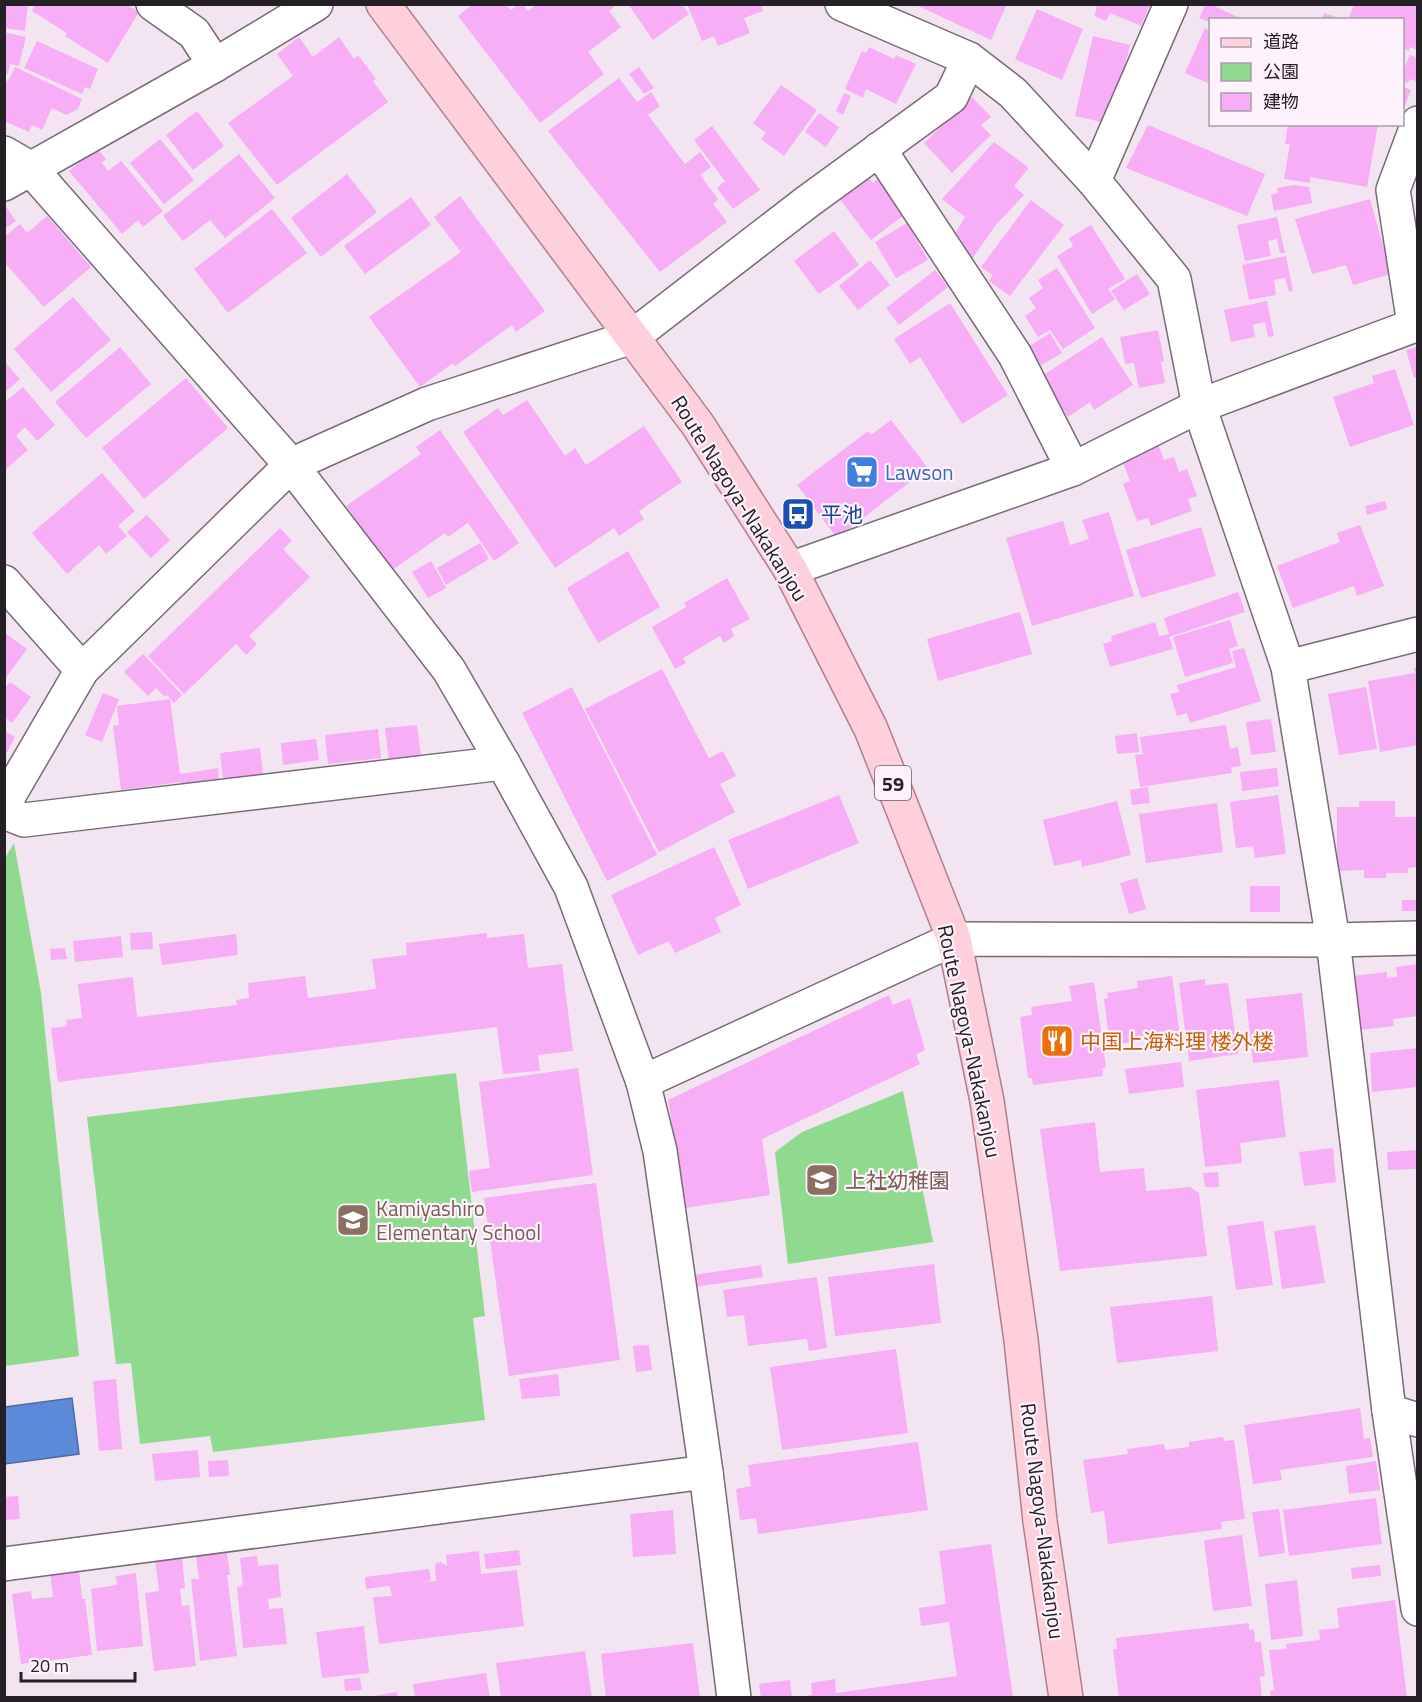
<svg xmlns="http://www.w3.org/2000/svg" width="1422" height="1702" viewBox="0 0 1422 1702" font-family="'Titillium Web','Noto Sans JP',sans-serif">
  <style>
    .green { fill: #90da8f }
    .water { fill: #5c8ad9; stroke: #4c6aa3; stroke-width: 1.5 }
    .building { fill: #f8adf7 }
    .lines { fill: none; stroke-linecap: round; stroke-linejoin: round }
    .minor-casing { stroke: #776c76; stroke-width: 36 }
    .major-casing { stroke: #b17e8c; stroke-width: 36 }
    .minor { stroke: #fff; stroke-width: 33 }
    .major { stroke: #fdd0dc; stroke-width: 33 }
    .labels { text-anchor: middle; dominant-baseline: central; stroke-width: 4.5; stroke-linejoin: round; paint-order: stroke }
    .shield { fill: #fef3fd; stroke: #665f66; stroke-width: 1.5 }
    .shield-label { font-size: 20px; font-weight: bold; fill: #252025 }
    .shop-label { font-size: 21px; fill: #366cbe; stroke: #fef3fd; text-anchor: start }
    .street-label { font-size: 21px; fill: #252025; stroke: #fef3fd }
    .transit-label { font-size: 21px; fill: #164399; stroke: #fef3fd; text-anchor: start }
    .food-label { font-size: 21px; fill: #c56008; stroke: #fef3fd; text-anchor: start }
    .education-label { font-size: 21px; fill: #785e54; stroke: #fef3fd; text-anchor: start }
  </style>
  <rect width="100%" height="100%" fill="#f2e5f1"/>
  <g class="green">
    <polygon points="14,843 41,993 79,1356 5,1366 4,860"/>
    <polygon points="456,1073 485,1316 473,1318 485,1420 213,1452 210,1436 140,1444 131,1363 116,1364 87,1117"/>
    <polygon points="903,1091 933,1242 788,1264 775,1152 802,1132"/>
  </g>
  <polygon class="water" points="72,1398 79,1454 5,1464 5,1407"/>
  <g class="building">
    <polygon points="6,4 28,4 25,31 4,28"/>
    <polygon points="35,4 95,4 98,7 100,4 126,4 139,12 108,63 65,36 67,33 32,11"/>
    <polygon points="473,4 506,4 511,10 518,5 523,5 528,11 537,4 612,4 614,7 609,11 621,27 588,52 604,74 540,123 458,16"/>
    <polygon points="628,4 682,4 689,14 653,40"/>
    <polygon points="687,4 761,4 763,11 744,18 750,33 718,46 714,36 702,41"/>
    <polygon points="914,4 1007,4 991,40"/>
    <polygon points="1150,4 1141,26 1110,13 1106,21 1094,16 1097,7 1092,5"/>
    <polygon points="1206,4 1210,4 1244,20 1210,20 1210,22 1199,18"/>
    <polygon points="1354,4 1418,4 1418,50 1410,47 1409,51 1402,48 1402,20 1348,20"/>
    <polygon points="1037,9 1083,29 1062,80 1015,59"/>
    <polygon points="1324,13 1342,19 1342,20 1322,20"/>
    <polygon points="1205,28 1210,31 1210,84 1185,73"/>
    <polygon points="4,32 26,37 19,66 10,64 8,74 4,73"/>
    <polygon points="1093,36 1130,45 1119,90 1114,89 1106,123 1075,116"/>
    <polygon points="299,37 313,57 339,37 354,59 358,55 376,79 373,81 388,102 277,185 228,123 293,76 277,54"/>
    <polygon points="37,41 98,69 90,89 85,87 82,94 24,68"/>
    <polygon points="869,47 894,59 896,55 916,64 896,104 866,89 863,98 845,89 862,51 866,53"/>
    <polygon points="1410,55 1418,58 1418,82 1410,79 1408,83 1402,81 1402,73"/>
    <polygon points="15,67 82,99 78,109 66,115 52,108 42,130 32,125 29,132 4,121 4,80 8,81"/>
    <polygon points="639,67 654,88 644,94 629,74"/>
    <polygon points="619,78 637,102 651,92 660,106 648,115 685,164 700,152 711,167 700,175 718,199 713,204 727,222 660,272 548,131"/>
    <polygon points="781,85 817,110 784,156 761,139 766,133 753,123"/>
    <polygon points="1402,86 1411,90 1403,111 1402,111"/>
    <polygon points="844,93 851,96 843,115 836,111"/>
    <polygon points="972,97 991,117 981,125 991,135 952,173 924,143"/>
    <polygon points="197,111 224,146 193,170 166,135"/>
    <polygon points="819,113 839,127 826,147 805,132"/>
    <polygon points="1288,124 1302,126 1302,124 1378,124 1367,187 1310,177 1310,183 1284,179 1290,144 1285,144"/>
    <polygon points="1148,125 1265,174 1247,216 1126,168"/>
    <polygon points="712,126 760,190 733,209 717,188 725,181 694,140"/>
    <polygon points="160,139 194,180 164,204 130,163"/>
    <polygon points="994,142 1029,168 1014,186 1024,195 995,226 972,259 956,232 965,217 942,199"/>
    <polygon points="97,148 106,159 102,163 108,171 121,161 163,211 143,227 138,220 122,234 69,171"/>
    <polygon points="239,154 275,198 225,238 210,220 183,241 163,216"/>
    <polygon points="347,174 377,212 321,257 291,218"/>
    <polygon points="868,176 873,183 881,176 908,212 871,240 839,198"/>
    <polygon points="1294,185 1309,187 1312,203 1274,211 1271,195 1278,193 1277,188"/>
    <polygon points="460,196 545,311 516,332 512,325 455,366 453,363 420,387 369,317 461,252 434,217"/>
    <polygon points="411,197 431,225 365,274 344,246"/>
    <polygon points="1370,199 1391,274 1353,285 1346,265 1312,274 1295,219"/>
    <polygon points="1031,200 1064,225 1010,296 989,281 993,275 981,267"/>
    <polygon points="4,204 16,221 4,229"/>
    <polygon points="272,209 307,253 228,313 194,269"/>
    <polygon points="47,216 91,267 44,307 4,262 4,237 20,224 27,233"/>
    <polygon points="1277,217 1285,253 1280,253 1277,239 1268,241 1271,256 1245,261 1237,225"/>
    <polygon points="907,223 928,260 896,278 875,242"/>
    <polygon points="1091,225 1125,279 1108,289 1115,299 1092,314 1057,256 1073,246 1069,238"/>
    <polygon points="834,231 859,265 819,294 794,261"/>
    <polygon points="1286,256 1293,291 1289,292 1285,278 1274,280 1276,295 1249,300 1242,265"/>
    <polygon points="870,260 890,285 858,310 839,286"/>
    <polygon points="1057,268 1095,328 1063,349 1050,330 1038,337 1025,316 1036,308 1029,298 1043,288 1038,280"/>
    <polygon points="935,270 948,287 899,325 886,308"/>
    <polygon points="1137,274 1150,294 1124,310 1111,291"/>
    <polygon points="73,297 111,340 51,392 14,349"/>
    <polygon points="1267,301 1274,336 1268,337 1265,322 1253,325 1255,337 1231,342 1224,310"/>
    <polygon points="950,303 1008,395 962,424 920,357 910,364 894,339"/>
    <polygon points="1158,330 1164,361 1161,362 1165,383 1139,388 1134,363 1125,364 1120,337"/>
    <polygon points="1050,333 1062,353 1040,366 1028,347"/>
    <polygon points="1102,337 1133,385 1094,410 1090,402 1068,417 1042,376"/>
    <polygon points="120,347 151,384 86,438 55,402"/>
    <polygon points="1418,347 1418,377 1414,378 1406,350"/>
    <polygon points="4,361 20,379 4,393"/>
    <polygon points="1395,369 1414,425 1350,447 1333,397 1374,383 1372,376"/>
    <polygon points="186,378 228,428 144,499 102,448"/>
    <polygon points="23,387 55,425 37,441 25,427 16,436 28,450 6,469 4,468 4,403"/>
    <polygon points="527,400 565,456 575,448 586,465 644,426 682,482 639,511 644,519 619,536 614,528 555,568 463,432 498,408 503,415"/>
    <polygon points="891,420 928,468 837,538 797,485 868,431 871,435"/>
    <polygon points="440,430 519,543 494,561 468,523 448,537 445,533 391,571 346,506 421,454 416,447"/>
    <polygon points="1157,441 1164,460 1174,457 1179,472 1187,469 1197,496 1188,499 1192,511 1151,526 1148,518 1137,521 1123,484 1130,481 1120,454"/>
    <polygon points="102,473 135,511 118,526 127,536 106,554 99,545 67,574 32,533"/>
    <polygon points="1385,501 1387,509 1367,515 1365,506"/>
    <polygon points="1109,512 1134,596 1032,626 1006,538 1063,521 1070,545 1089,539 1082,520"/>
    <polygon points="147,515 170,540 151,558 127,532"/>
    <polygon points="1360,525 1384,586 1357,596 1354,586 1293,608 1277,566 1340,542 1337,533"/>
    <polygon points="1201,527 1216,576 1141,598 1126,550"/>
    <polygon points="280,528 292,541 283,549 310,577 249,636 257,644 246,655 236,644 184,694 148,656"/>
    <polygon points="480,543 489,559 446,585 437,568"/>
    <polygon points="628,551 660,607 598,643 567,588"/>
    <polygon points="431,561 446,588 428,598 412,572"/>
    <polygon points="727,578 750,619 731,629 734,636 724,643 720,636 683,658 686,663 675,669 652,627 686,607 684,603"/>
    <polygon points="1238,592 1245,612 1169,637 1173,649 1110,667 1103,644 1112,641 1111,636 1155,622 1159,636 1169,634 1164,618"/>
    <polygon points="1020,612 1032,654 938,681 927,639"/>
    <polygon points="1230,620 1238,646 1229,649 1233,663 1185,677 1173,637"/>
    <polygon points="5,633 27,649 5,679"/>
    <polygon points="1244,648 1261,701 1190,723 1187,713 1177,716 1170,694 1179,692 1177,685 1236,667 1232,651"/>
    <polygon points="143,654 182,695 174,703 167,695 165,697 156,688 148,696 124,672"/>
    <polygon points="1418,667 1418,745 1380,752 1368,681 1415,673 1414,668"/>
    <polygon points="662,669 709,758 723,751 736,776 720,784 735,812 659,852 585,709"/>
    <polygon points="10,682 31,697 12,723 4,717 4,689"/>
    <polygon points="572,687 657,855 607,881 522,713"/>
    <polygon points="1366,687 1377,749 1339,755 1328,694"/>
    <polygon points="103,693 119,699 102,742 85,735"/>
    <polygon points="170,699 180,774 218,768 219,781 182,786 181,782 121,790 113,726 119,725 117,706"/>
    <polygon points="1271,719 1276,752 1251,755 1246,722"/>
    <polygon points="417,725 421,757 389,761 385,728"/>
    <polygon points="1226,725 1230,749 1238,747 1241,766 1231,767 1232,773 1140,787 1135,755 1143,754 1140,737"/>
    <polygon points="378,729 381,758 328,764 325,735"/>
    <polygon points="5,731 15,737 5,756"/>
    <polygon points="1137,733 1139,752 1117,754 1115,736"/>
    <polygon points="316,739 319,760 283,765 281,743"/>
    <polygon points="260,748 263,774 223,779 220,753"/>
    <polygon points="1277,768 1279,786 1242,791 1240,772"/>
    <polygon points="1148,787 1150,803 1132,805 1130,790"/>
    <polygon points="839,795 859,843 748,889 728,840"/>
    <polygon points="1278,795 1286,854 1255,858 1253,846 1236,848 1230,802"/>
    <polygon points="1117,801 1131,855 1082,867 1081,860 1054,866 1043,820"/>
    <polygon points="1359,801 1395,801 1395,817 1416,817 1418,867 1408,868 1408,873 1386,873 1386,878 1364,878 1364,870 1337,871 1337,807 1359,807"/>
    <polygon points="1217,803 1223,852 1146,863 1139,814"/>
    <polygon points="714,847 741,905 715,918 721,932 675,953 669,941 638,955 611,895"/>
    <polygon points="1137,878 1146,909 1129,914 1120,883"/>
    <rect x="1250" y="886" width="30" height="26"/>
    <rect x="1402" y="900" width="16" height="11"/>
    <polygon points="152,932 153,949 131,950 130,933"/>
    <polygon points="487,933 487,938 524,934 528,968 562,964 573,1051 538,1055 540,1071 503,1074 497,1027 58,1082 51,1028 67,1026 66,1020 82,1018 78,984 133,977 137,1017 237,1005 236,1000 249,998 248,983 305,976 308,998 376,989 372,959 407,955 406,943"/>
    <polygon points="236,934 238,955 162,965 159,944"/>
    <polygon points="121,936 123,957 75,962 73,941"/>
    <polygon points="65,948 67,959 51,960 50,949"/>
    <polygon points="1418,964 1418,1016 1393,1019 1394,1026 1360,1030 1353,976 1387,972 1387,978 1397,977 1396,967"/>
    <polygon points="1172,976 1181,1044 1157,1047 1156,1039 1110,1045 1104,999 1108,998 1107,993 1138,988 1137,981"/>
    <polygon points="1205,979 1205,985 1228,983 1238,1054 1189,1061 1179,983"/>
    <polygon points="1094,982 1106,1067 1102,1068 1103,1076 1033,1085 1032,1078 1028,1078 1020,1017 1032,1015 1031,1007 1072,1001 1069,986"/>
    <polygon points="1302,993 1308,1057 1253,1063 1246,999"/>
    <polygon points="889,995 893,1005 910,998 925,1050 916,1054 920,1064 762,1139 770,1195 685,1208 668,1100"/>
    <polygon points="1418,1048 1418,1087 1372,1092 1370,1053"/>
    <polygon points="1181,1062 1184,1087 1129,1094 1125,1069"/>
    <polygon points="578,1068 593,1175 472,1192 469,1171 490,1168 479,1082"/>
    <polygon points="1279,1080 1286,1137 1240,1143 1242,1163 1205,1167 1196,1090"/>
    <polygon points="1095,1122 1100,1172 1144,1168 1146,1191 1190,1187 1199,1193 1207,1256 1060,1271 1040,1129"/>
    <polygon points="1333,1148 1336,1182 1304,1186 1299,1152"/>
    <polygon points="1418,1150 1418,1169 1388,1170 1387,1152"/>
    <polygon points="1218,1172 1219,1187 1205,1187 1203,1173"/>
    <polygon points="596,1183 620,1360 509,1376 484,1198"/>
    <polygon points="1263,1221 1273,1285 1236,1290 1227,1226"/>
    <polygon points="1315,1225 1325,1283 1282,1289 1274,1231"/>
    <polygon points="934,1264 941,1323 835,1336 828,1277"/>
    <polygon points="761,1265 763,1277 695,1287 693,1275"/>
    <polygon points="817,1277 827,1348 809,1351 807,1339 748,1346 744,1315 727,1317 723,1290"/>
    <polygon points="1212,1296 1218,1351 1117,1363 1110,1307"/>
    <polygon points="649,1345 652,1370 636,1372 633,1346"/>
    <polygon points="896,1349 908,1433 782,1450 770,1367"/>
    <polygon points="558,1374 560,1396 522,1399 519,1379"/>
    <polygon points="116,1379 122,1449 99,1451 93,1381"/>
    <polygon points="1360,1408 1364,1439 1370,1438 1373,1457 1280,1470 1282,1480 1253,1484 1244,1425"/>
    <polygon points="1223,1437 1224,1441 1234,1440 1245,1519 1221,1522 1222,1529 1108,1544 1104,1511 1091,1513 1083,1460 1128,1454 1127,1449 1164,1444 1165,1450 1189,1447 1189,1442"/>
    <polygon points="918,1442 928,1510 758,1534 756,1518 740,1520 736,1489 751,1486 748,1465"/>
    <polygon points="198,1450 200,1477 155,1481 152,1454"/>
    <polygon points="228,1460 229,1476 209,1477 208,1461"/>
    <polygon points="1376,1461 1380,1490 1349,1494 1346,1466"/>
    <polygon points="18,1496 20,1519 4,1520 4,1497"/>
    <polygon points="1376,1498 1382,1544 1289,1556 1283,1510"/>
    <polygon points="1279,1509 1285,1553 1259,1557 1252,1512"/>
    <polygon points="673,1510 676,1554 633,1557 630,1514"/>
    <polygon points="1242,1535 1252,1606 1213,1611 1204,1540"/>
    <polygon points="991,1544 1013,1698 806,1698 805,1696 812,1695 811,1683 835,1679 836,1693 957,1676 949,1622 921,1626 919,1608 946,1604 939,1551"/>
    <polygon points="519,1550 521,1565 486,1569 484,1554"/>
    <polygon points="479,1551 481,1574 517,1570 524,1626 379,1644 373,1597 392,1596 390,1586 366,1589 365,1577 429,1569 431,1580 424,1582 436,1581 435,1565 437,1563 441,1562 447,1566 446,1555"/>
    <polygon points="227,1553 230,1575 227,1575 237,1656 200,1661 191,1579 199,1579 196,1556"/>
    <polygon points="182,1556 185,1588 180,1589 182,1606 189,1605 196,1666 154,1671 145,1593 159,1591 155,1560"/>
    <polygon points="257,1556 258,1566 278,1564 281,1597 268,1599 269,1609 283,1608 287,1644 243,1648 237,1587 243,1586 240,1558"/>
    <polygon points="1380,1565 1381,1576 1352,1579 1351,1568"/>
    <polygon points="79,1570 82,1599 85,1599 92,1655 21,1664 12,1594 31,1591 32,1599 53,1597 50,1573"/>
    <polygon points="136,1573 143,1646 97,1651 91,1589 117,1585 116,1576"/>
    <polygon points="1297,1580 1303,1636 1271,1640 1265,1584"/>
    <polygon points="1395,1600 1407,1698 1271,1698 1270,1691 1274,1690 1269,1650 1287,1649 1286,1644 1320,1640 1319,1630 1339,1628 1337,1608"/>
    <polygon points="1249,1623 1249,1630 1254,1629 1255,1642 1261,1642 1265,1676 1260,1677 1262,1698 1119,1698 1113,1649 1117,1649 1116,1638"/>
    <polygon points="364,1626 369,1673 322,1678 316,1632"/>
    <polygon points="693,1643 700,1698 606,1698 601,1654"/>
    <polygon points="585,1651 592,1698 501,1698 496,1663"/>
    <polygon points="486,1673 490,1698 415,1698 413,1684"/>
    <polygon points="360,1678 362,1690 345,1691 344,1679"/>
    <polygon points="790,1680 792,1698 761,1698 759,1684"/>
    <polygon points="397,1692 398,1698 373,1698 373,1696"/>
  </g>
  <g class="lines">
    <g class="minor-casing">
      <g id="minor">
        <polyline points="153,4 194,33 215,65"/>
        <polyline points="842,4 969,59 1013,93 1094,181 1174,279 1199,406 1288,667 1333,940 1389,1411"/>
        <polyline points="879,149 1015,355 1073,469"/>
        <polyline points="4,153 30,168 291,465 427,404 632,337 807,202 951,97 969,59"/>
        <polyline points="1094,181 1171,4"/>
        <polyline points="4,184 215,65 316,4"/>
        <polyline points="1414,324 1393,190 1418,123"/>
        <polyline points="790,569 1073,469 1199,406 1418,324"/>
        <polyline points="4,582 82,670"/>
        <polyline points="1288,667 1418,634"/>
        <polyline points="4,804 82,670 291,465 449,670 503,763 571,887 643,1082 660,1151 706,1472 734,1698"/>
        <polyline points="4,812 24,820 503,763"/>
        <polyline points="643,1082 954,939 1333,940 1418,938"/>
        <polyline points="1418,1420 1389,1411 1418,1609"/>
        <polyline points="4,1564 706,1472"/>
      </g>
    </g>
    <g class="major-casing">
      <polyline id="major" points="383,4 698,425 790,569 871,729 954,939 987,1101 1021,1340 1040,1521 1066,1698"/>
    </g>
    <use href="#minor" class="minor"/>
    <use href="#major" class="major"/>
  </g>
  <defs>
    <g id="supermarket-square" transform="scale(1.725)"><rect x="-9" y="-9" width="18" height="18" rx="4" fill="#3f7fe0" stroke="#fef3fd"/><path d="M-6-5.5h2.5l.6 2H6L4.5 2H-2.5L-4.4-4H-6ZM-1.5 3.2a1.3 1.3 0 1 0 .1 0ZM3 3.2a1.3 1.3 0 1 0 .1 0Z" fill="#fff"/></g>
    <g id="bus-square" transform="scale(1.725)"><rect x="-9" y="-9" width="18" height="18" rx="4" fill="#1a4fb4" stroke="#fef3fd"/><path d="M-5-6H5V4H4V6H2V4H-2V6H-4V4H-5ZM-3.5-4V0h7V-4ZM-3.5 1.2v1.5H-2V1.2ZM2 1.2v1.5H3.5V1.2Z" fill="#fff"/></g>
    <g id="restaurant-square" transform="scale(1.725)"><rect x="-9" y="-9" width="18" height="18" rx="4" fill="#e8710a" stroke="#fef3fd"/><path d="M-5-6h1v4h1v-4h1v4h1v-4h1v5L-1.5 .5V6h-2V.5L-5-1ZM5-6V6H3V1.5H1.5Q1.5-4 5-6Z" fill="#fff"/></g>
    <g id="school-square" transform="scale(1.725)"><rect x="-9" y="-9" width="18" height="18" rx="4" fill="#8d6e63" stroke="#fef3fd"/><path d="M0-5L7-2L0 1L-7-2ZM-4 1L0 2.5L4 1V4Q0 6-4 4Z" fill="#fff"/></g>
  </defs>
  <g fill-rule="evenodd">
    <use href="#supermarket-square" x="862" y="472"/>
    <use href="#bus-square" x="798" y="514"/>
    <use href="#restaurant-square" x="1057" y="1041"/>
    <use href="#school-square" x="822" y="1180"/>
    <use href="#school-square" x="353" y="1220"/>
  </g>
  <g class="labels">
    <rect class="shield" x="875" y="766" width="36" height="34" rx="4.5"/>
    <g class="shield-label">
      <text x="893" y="783">59</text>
    </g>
    <g class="shop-label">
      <text x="885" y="472">Lawson</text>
    </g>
    <g class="street-label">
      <text transform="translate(740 498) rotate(58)">Route Nagoya-Nakakanjou</text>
      <text transform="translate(970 1041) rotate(78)">Route Nagoya-Nakakanjou</text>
      <text transform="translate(1043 1521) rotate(83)">Route Nagoya-Nakakanjou</text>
    </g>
    <g class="transit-label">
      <text x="821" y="514">平池</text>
    </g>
    <g class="food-label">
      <text x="1080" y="1041">中国上海料理 楼外楼</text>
    </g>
    <g class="education-label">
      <text x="845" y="1180">上社幼稚園</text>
      <text x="376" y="1208">Kamiyashiro<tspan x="376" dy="24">Elementary School</tspan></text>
    </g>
  </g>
  <rect width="1422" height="1702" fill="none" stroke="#252025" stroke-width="12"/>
  <rect x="1209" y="18" width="195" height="108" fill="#fef3fd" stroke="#a79fa7" stroke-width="1.5"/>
  <rect x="1221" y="38" width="30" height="9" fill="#fdd0dc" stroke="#a79fa7" stroke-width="1.5"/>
  <text x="1263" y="48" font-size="18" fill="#252025">道路</text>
  <rect x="1221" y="63" width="30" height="18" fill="#90da8f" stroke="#a79fa7" stroke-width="1.5"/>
  <text x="1263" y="78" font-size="18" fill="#252025">公園</text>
  <rect x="1221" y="93" width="30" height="18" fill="#f8adf7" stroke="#a79fa7" stroke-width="1.5"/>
  <text x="1263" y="108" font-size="18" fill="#252025">建物</text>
  <path d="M21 1672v9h114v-9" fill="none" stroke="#252025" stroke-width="3"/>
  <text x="30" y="1672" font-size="18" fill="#252025" stroke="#fef3fd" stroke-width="4.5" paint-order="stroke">20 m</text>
</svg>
